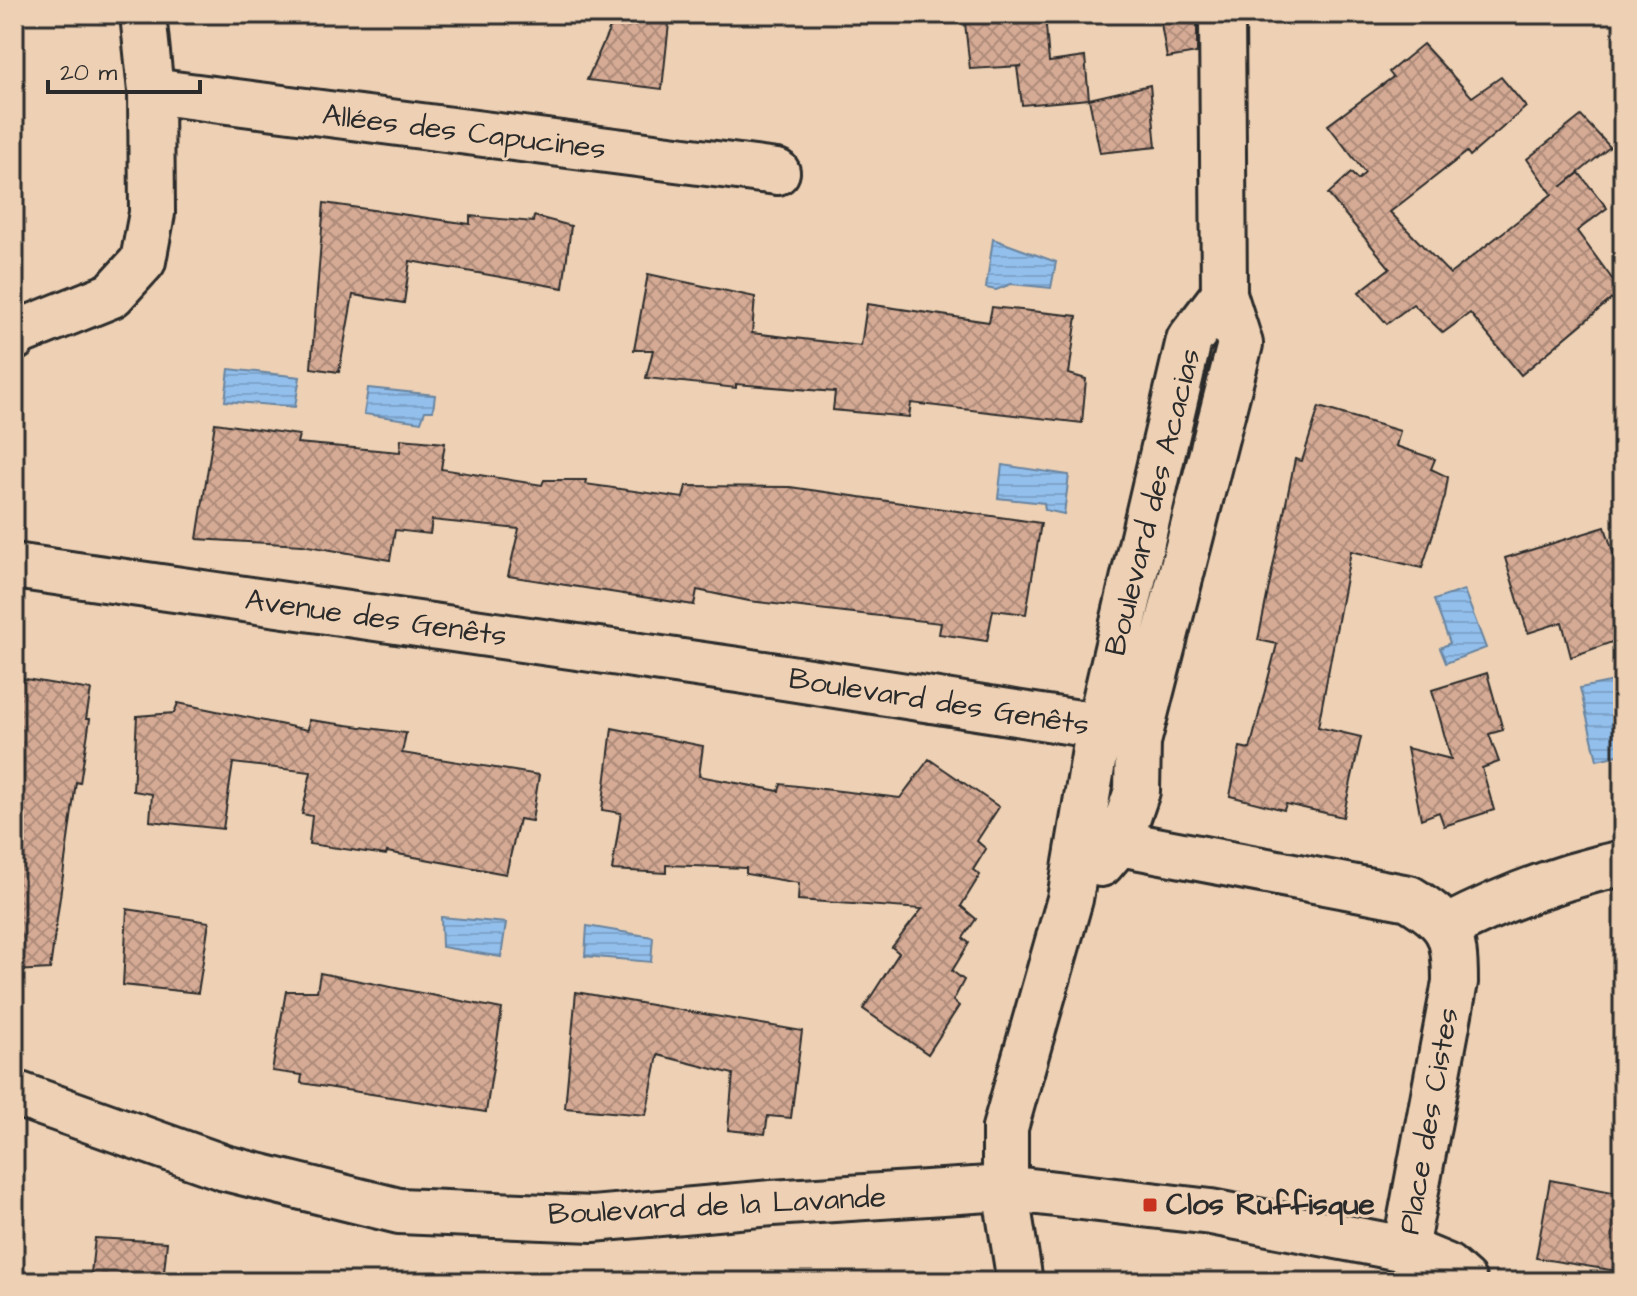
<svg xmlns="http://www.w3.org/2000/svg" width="1637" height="1296" viewBox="0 0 1637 1296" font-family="'Architects Daughter',sans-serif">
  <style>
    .water { fill: url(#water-rules); stroke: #69849f; stroke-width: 2 }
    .building { fill: url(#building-cross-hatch); stroke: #2b2b2b; stroke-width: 2 }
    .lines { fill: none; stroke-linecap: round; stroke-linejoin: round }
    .minor-casing { stroke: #2b2b2b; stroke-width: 50 }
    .minor { stroke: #eed1b4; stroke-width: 44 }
    .poi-dot { fill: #c8321e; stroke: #eed1b4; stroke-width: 3 }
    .labels { text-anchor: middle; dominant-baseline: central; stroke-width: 6; stroke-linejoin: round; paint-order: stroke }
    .street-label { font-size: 30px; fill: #2b2b2b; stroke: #eed1b4 }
    .poi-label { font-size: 30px; font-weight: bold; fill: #2b2b2b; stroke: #eed1b4; text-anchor: start }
  </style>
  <defs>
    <pattern id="water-rules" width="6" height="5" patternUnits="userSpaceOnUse" patternTransform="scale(2)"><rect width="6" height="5" fill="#92bfec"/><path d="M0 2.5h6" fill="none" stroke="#7ea4cb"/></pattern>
    <pattern id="building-cross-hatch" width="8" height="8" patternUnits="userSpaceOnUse" patternTransform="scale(2)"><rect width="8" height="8" fill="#d6ab95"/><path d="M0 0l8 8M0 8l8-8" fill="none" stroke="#ae8b7a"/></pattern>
  </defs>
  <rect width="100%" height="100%" fill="#eed1b4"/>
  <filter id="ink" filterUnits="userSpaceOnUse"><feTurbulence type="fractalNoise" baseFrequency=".0125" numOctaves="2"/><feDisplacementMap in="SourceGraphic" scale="16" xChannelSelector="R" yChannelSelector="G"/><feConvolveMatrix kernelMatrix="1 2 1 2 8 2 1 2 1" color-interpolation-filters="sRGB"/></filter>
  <g filter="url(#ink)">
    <g class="water">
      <polygon points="993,239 1056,262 1051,288 1011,284 996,290 986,288"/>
      <polygon points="229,369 300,377 295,407 225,401"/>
      <polygon points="368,388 435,395 433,411 425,411 421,422 364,414"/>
      <polygon points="1002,465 1069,475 1064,514 1045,510 1044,503 998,498"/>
      <polygon points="1464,590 1486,648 1446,663 1440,648 1450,643 1434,600"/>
      <polygon points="1614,681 1623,690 1623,754 1597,760 1580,688"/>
      <polygon points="441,917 506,923 501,957 442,947"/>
      <polygon points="587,926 653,937 651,962 585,956"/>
    </g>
    <g class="building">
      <polygon points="616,14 670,14 662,89 587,80"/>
      <polygon points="964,14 1045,14 1049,62 1085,57 1089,99 1022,105 1017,67 1022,66 970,69"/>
      <polygon points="1197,14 1197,53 1167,58 1160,18"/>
      <polygon points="1423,44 1472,97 1501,77 1526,107 1470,156 1467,152 1390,212 1450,274 1552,194 1527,159 1581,116 1610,147 1561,187 1579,173 1607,208 1577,231 1621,291 1521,375 1470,313 1443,333 1413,304 1387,324 1359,292 1390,268 1328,194 1351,173 1358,180 1365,173 1328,125 1393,77 1389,72"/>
      <polygon points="1150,85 1156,147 1100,153 1089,99"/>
      <polygon points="324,203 470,224 470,216 533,222 534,216 571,226 563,288 410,261 404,303 353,295 339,372 311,368"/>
      <polygon points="648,274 755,297 752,333 861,346 867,304 989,322 992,307 1077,316 1069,374 1086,379 1082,423 911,403 909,417 833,410 835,392 736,384 736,388 646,378 653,350 634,350"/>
      <polygon points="1319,407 1400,431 1396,446 1435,459 1431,469 1448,477 1445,496 1422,568 1351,551 1318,727 1361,737 1343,817 1286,804 1284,810 1230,796 1240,747 1250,749 1277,644 1258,640 1295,459 1302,461"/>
      <polygon points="215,423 299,435 297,443 400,452 401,439 445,443 441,469 542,485 544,480 586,480 585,484 683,498 686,486 790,487 1041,523 1026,614 993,610 987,641 939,634 941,623 749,601 697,590 694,605 508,576 519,529 432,520 430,534 395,530 390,560 302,545 197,539"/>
      <polygon points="1605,527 1622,580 1615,584 1621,601 1613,605 1623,638 1571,657 1562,622 1528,633 1505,558"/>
      <polygon points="1487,673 1503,730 1489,734 1499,762 1482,768 1494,810 1444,826 1439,812 1421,819 1407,748 1451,759 1432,690"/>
      <polygon points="14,677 91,690 86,719 90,719 80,783 76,782 50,969 14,971"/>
      <polygon points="178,703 308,730 309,720 406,733 402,753 539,775 532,821 519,819 506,874 387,852 386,855 309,844 312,816 302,814 311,772 233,763 223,829 150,821 152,794 133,791 137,716 174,713"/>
      <polygon points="612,728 703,746 699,776 779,791 781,784 900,798 929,759 999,807 977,841 986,849 973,870 980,875 961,906 976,919 963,938 969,943 952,971 964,980 953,1001 959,1006 928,1054 863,1009 899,953 892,947 922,909 798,900 799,883 746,874 746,868 666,865 666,873 612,870 621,813 602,810"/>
      <polygon points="127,909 209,922 198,993 123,985"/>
      <polygon points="320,973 502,1009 486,1112 301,1083 302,1075 272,1071 286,991 317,991"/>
      <polygon points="576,992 802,1031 791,1118 768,1116 765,1134 728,1130 733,1074 658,1055 646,1115 565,1108"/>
      <polygon points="1550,1180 1623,1194 1623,1272 1536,1258"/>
      <polygon points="95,1238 167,1242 163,1282 90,1282"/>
    </g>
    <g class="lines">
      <g class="minor-casing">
        <g id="minor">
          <polyline points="1222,14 1224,294"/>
          <polyline points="151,91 777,172"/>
          <polyline points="14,338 15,334 112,295 143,261 152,213 151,91 143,14"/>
          <polyline points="14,566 738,670 1099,726 1126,737"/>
          <path d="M1101,864L1119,843L1409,898C1450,923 1455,934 1455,982L1405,1249"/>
          <path d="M1446,928C1502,899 1561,876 1623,863"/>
          <polyline points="14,1093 225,1168 399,1211 593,1219 772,1203 1005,1188 1211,1212 1405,1249 1446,1266 1464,1282"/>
          <polyline points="1020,1282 1005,1188 1005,1128 1070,899 1099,726 1189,340 1224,294 1240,344 1138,742 1137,791 1119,843"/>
        </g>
      </g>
      <use href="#minor" class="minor"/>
    </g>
  </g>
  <rect class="poi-dot" x="1142" y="1197" width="16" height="16" rx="4"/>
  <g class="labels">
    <g class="street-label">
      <text transform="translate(464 132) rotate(7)">Allées des Capucines</text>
      <text transform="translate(1153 502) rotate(-76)">Boulevard des Acacias</text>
      <text transform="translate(376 618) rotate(8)">Avenue des Genêts</text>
      <text transform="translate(939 702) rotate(9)">Boulevard des Genêts</text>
      <text transform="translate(1429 1121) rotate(-80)">Place des Cistes</text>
      <text transform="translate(717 1206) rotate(-3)">Boulevard de la Lavande</text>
    </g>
    <g class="poi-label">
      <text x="1166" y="1205">Clos Ruffisque</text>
    </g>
  </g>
  <rect width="1637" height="1296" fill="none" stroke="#eed1b4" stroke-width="48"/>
  <rect x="24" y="24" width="1589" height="1248" fill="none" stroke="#2b2b2b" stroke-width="3" filter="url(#ink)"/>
  <path d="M48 80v12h152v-12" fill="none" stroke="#2b2b2b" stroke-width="4"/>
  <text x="60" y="80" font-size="24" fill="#2b2b2b" stroke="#eed1b4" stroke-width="6" paint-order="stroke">20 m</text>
</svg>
